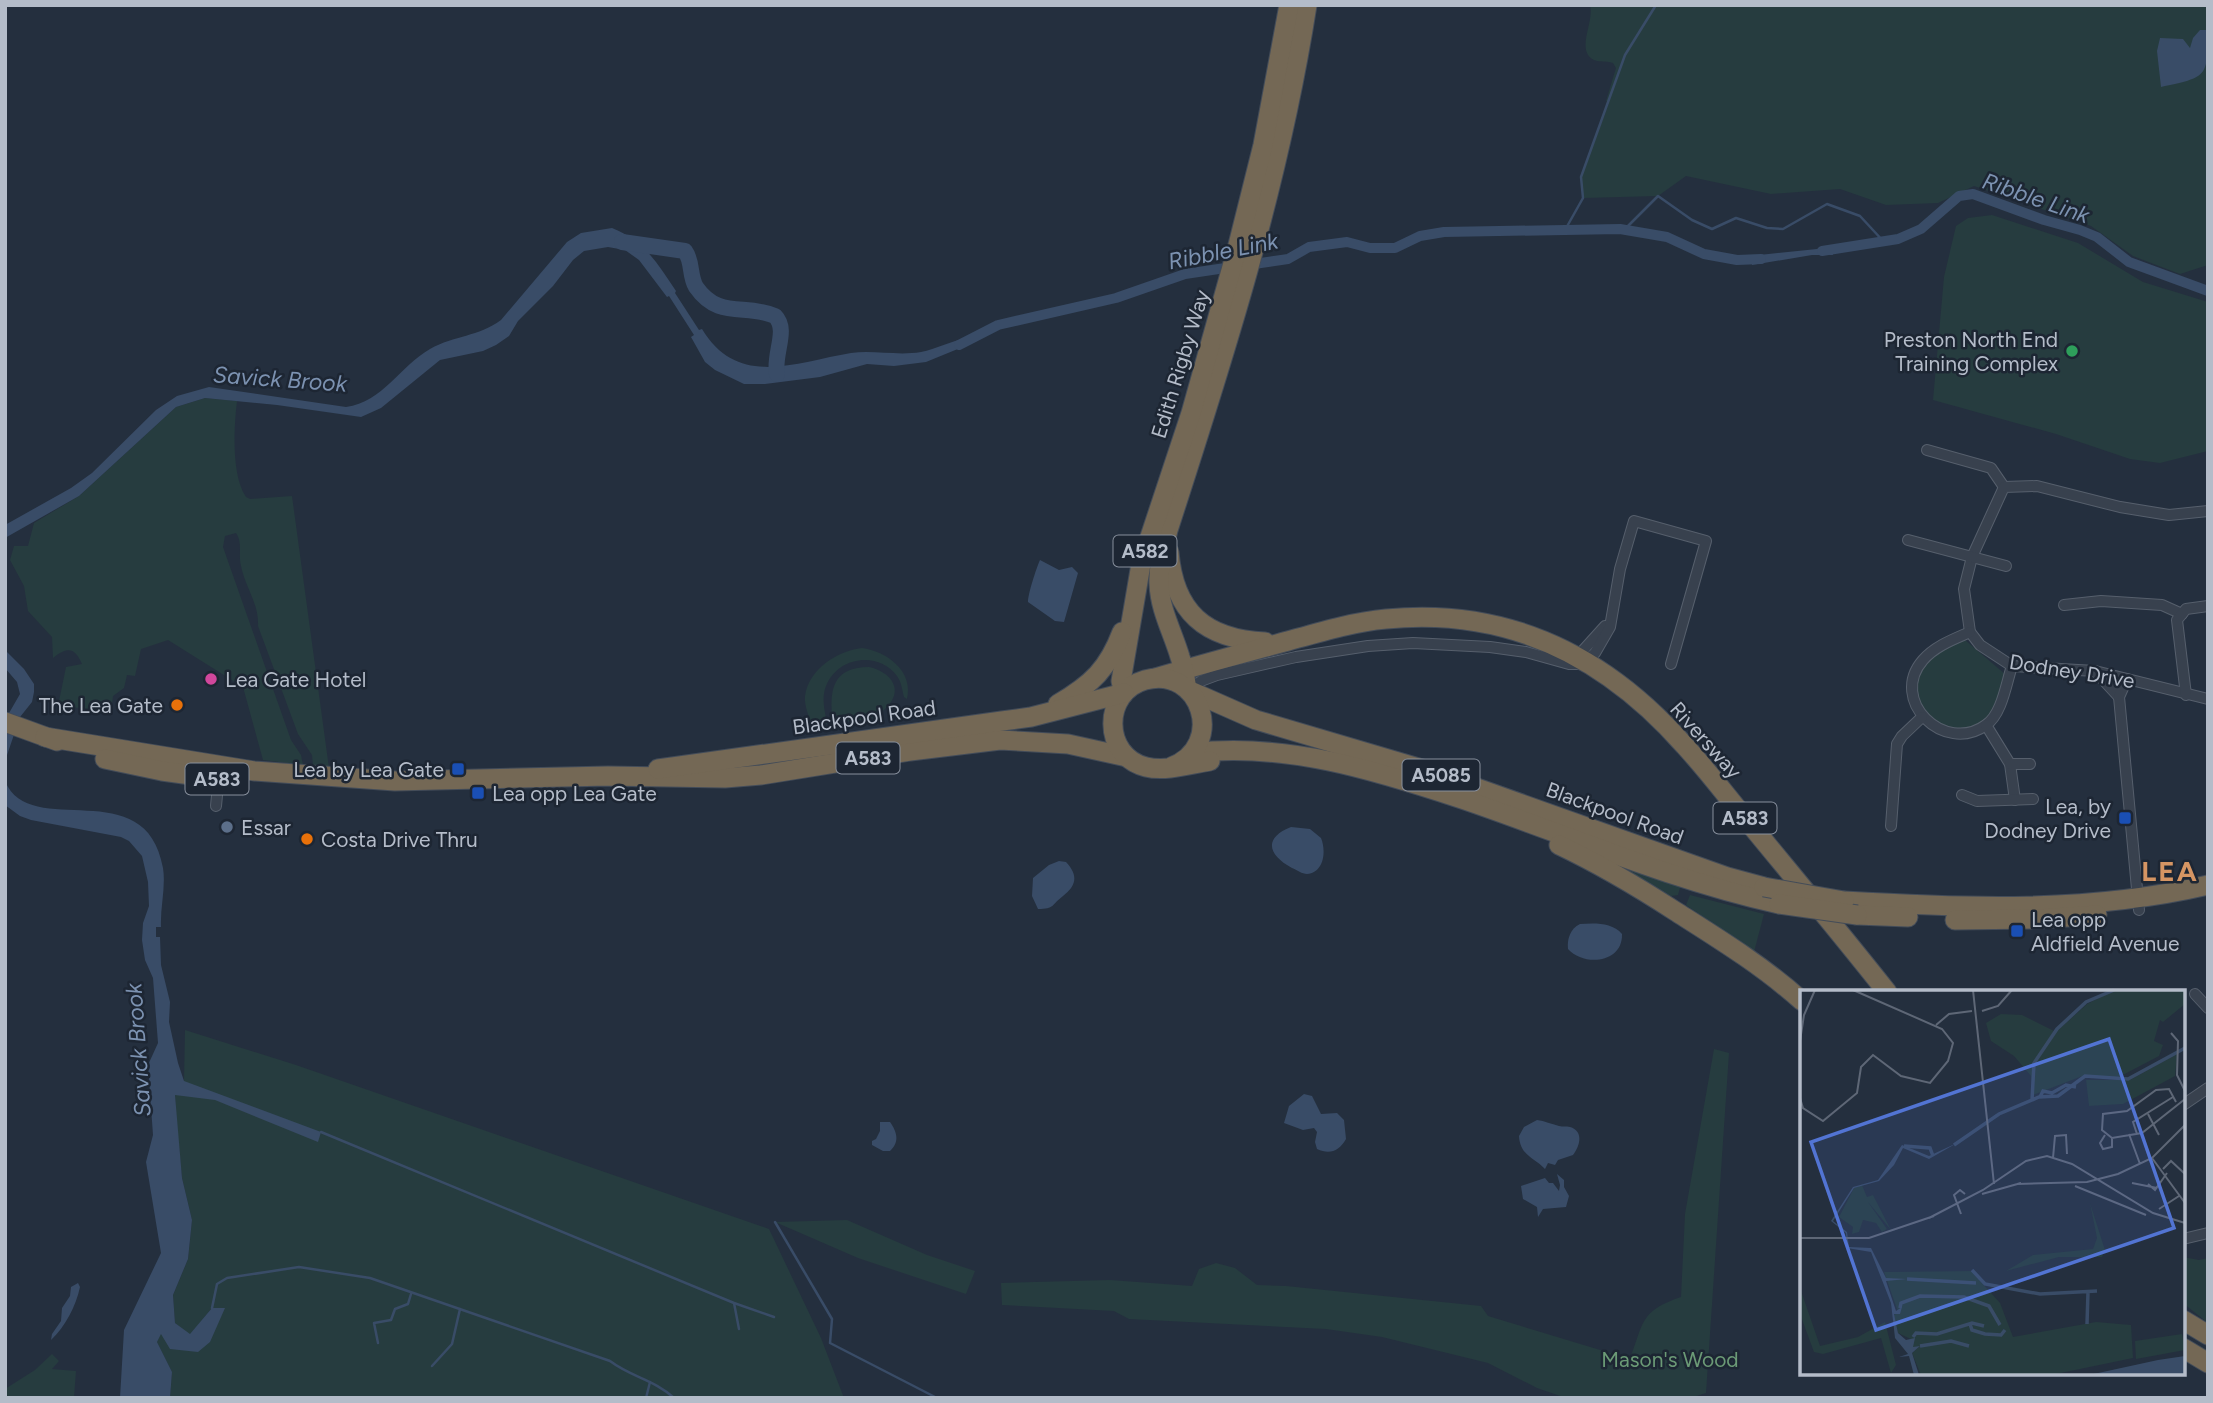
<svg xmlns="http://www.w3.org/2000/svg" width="2213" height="1403" viewBox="0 0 2213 1403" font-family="Figtree,sans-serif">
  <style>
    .green { fill: #263c3f }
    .water { fill: #394c67 }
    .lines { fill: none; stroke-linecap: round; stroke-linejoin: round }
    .stream { stroke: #394c67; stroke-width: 2.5 }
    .canal { stroke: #394c67; stroke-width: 10 }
    .river { stroke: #394c67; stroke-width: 16 }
    .street-casing { stroke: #565f6c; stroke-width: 12 }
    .highway-casing { stroke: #434c59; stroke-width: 21 }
    .street { stroke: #38414e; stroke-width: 10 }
    .highway { stroke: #746855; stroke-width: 19 }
    .highway-bridge-casing { stroke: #434c59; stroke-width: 21; stroke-linecap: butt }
    .highway-bridge { stroke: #746855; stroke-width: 19 }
    .leisure-dot { fill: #2e9e5b; stroke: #1d2633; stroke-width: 2.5 }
    .hotel-dot { fill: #d1479c; stroke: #1d2633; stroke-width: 2.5 }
    .food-dot { fill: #e8710a; stroke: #1d2633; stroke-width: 2.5 }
    .transit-dot { fill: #1a4fb4; stroke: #1d2633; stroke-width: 2.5 }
    .service-dot { fill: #5c6f8a; stroke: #1d2633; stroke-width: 2.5 }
    .labels { text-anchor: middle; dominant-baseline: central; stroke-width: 5; stroke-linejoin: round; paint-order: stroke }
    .shield { fill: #1d2633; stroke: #878f9c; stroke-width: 2 }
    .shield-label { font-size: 19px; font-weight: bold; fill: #b4bcc9 }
    .poi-label { font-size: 21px; fill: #b4bcc9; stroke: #1d2633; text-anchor: start }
    .street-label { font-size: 21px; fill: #b4bcc9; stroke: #1d2633 }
    .park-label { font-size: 21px; fill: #6b9a76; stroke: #1d2633 }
    .water-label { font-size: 23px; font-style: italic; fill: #7c92b1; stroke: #1d2633 }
    .district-label { font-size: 28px; font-weight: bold; letter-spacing: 2px; fill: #d59563; stroke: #1d2633 }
    .inset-river { fill: none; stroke: #394c67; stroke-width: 3.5 }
    .inset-road { fill: none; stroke: #5e6776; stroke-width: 2 }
    .view { fill: #5274d3; fill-opacity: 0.15; stroke: #5274d3; stroke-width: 3.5 }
    .inset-edge { fill: none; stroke: #b4bcc9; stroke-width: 3.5 }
  </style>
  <rect width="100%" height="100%" fill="#242f3e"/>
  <g class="green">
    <path d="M1590,5H2208V265L2180,274L2133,256L2091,226L1974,186L1938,203L1886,205L1840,189L1771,194L1686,176L1658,196L1583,198L1581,177L1609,103L1606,101L1616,68L1613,63C1608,61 1602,62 1597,61C1573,53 1595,23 1590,5Z"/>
    <polygon points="1992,215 2078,243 2143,282 2208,302 2208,451 2160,463 2130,459 2056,434 1933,400 1944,277 1956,226 1968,218"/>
    <path d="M205,398L237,401C234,427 231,475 246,497L250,499L292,496L329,768L313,766L312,755L298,734L258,626C259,603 245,587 241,566C238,554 243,543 236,533L225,536L223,547L291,740L301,755L303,765L263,760L243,687L168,640L141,649L135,676L127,675L124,688L113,696L111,711L58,706L66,667L82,664C75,648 68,646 53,658L52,637L28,611L24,586L10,560L14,546H28L34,523L79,496L176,407Z"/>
    <path d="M1965,640L2006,675C2002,686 1999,701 1993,711C1976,739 1937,731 1921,706C1912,693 1918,666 1931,656C1939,649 1955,642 1965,640Z"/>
    <path d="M862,648C886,651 914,671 907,699L904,697C902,690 902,683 897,676C879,651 838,656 826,686C821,698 825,711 827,724H811C809,716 804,705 805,696C809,669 837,651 862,648Z"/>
    <path d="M869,667C892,672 905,691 885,709C883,711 879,715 877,716C864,721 847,721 833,723C829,692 831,667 869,667Z"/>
    <polygon points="1602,855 1681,884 1678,895 1671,896"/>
    <polygon points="1690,895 1764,914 1754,952 1686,905"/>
    <polygon points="185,1030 296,1065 769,1229 821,1338 844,1398 170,1398 172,1372 157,1342 161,1333 198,1352 212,1308 190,1335 175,1323 173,1295 188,1259 192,1220 182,1178 176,1117 175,1094 184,1081"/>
    <path d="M1714,1049L1729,1053L1706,1393L1690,1398H1566L1537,1388L1488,1363L1382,1337L1326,1329L1129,1319L1114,1311L1002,1305L1001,1283L1110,1280L1192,1286L1199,1269L1216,1263L1235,1268L1257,1285L1286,1286L1481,1306L1488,1316L1630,1359C1644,1322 1640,1311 1681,1297L1685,1214Z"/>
    <polygon points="847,1220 927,1255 975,1271 966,1294 858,1258 775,1222"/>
    <polygon points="2183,1257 2199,1260 2208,1258 2208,1323 2183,1303"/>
    <polygon points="52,1354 59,1361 52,1369 76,1371 74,1398 5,1398 5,1389 35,1370"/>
  </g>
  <g class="water">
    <path d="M2200,30H2208C2208,78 2207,77 2161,87L2157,51L2160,38L2183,39L2190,48L2193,38Z"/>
    <path d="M612,228C645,241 657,263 676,291L675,293L699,330L702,329C738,389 796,362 851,353C874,350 898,356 921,352C936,349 951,341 967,338L970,344L926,362L894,366L867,364L820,377L765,384H744L715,370L705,362L691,337L694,335L669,296L667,297L639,260L625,250L608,247L584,251L573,260L553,286L518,321L509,336L496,345L483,351L440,360L381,408L361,417L277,405L205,398L176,407L79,496L5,538V525L71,488L92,473L156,410L177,396L209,387L346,407C383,402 400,366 430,349C455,335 478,337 501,320L567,242L581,233Z"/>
    <polygon points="1831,245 1833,255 1812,255 1752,265 1750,256 1817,249"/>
    <path d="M1040,560L1059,570L1072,567L1078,573L1064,622L1055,621L1028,602C1028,594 1036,569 1040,560Z"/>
    <polygon points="5,650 24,669 34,684 34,692 32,702 20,717 5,761 5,720 20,694 17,682 5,668"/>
    <path d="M5,781C30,842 146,770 163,868C166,887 160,908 161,927H156V937H160L161,965L170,1002L169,1022L178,1063L184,1081L321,1132L318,1142L215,1100L175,1095L182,1178L192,1220L188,1259L173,1295L175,1323L190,1334L212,1308H225L210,1342L198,1352L170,1349L161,1334L157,1342L172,1372L170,1398H120L124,1330L161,1253L146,1162L153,1135L148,1065L158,1043L153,978L145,960L142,940L143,923L149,906L148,882L142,856L129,841L121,837L31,820L20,816L5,805Z"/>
    <path d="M1291,827L1310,829L1321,838C1326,850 1325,872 1307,874C1302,874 1297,870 1292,868C1268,855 1263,838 1291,827Z"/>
    <path d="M1059,861L1066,862C1079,876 1076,886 1063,896C1051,905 1055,909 1038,909L1032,896L1033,878L1049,865Z"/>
    <path d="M1580,924C1594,923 1612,922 1622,934C1623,963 1584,967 1568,949C1567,939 1570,929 1580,924Z"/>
    <path d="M1304,1094L1312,1096L1321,1114L1337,1113L1344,1120L1346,1139C1339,1151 1330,1155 1317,1149L1315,1142L1317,1132L1314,1128L1303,1130L1284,1123L1289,1106Z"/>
    <path d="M1537,1120C1545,1121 1551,1124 1559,1126C1563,1127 1566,1126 1570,1127C1584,1131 1580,1146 1573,1155L1558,1160L1555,1165L1548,1163L1545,1169C1535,1158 1520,1156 1519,1136L1524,1127Z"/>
    <path d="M880,1122H890C897,1132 900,1142 890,1151H883L872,1145V1141L876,1139L880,1131Z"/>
    <polygon points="1557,1174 1564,1180 1564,1187 1569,1196 1566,1207 1543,1209 1538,1217 1537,1207 1523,1199 1521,1186 1545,1178 1549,1183 1553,1183 1559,1191 1560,1185"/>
    <path d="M78,1283L80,1287C76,1306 65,1327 51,1340L52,1334L61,1321L62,1308L70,1296L71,1287Z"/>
  </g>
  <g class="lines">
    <g class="stream">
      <polyline points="1565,230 1583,198 1581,177 1625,55 1656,5"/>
      <polyline points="1624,230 1658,196 1692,220 1712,229 1736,218 1767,228 1783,229 1827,204 1860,216 1884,242"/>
      <polyline points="321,1132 734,1303 774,1317"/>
      <polyline points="775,1222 832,1319 830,1343 937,1398"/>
      <polyline points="734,1303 739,1329"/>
      <path d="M212,1308L217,1284L227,1278L299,1267L370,1278L610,1361C631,1377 655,1380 674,1398"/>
      <polyline points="378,1343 374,1323 391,1320 395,1309 408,1304 411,1294"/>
      <polyline points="432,1366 452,1344 460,1309"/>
      <polyline points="646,1398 650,1382"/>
    </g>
    <g class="canal">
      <polyline points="1822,251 1898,239 1921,229 1959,196 1973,194 2044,220 2080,230 2097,237 2129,262 2208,291"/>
      <polyline points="1247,265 1288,259 1309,247 1347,242 1370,248 1395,248 1420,236 1444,232 1620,229 1667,237 1704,254 1737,260 1761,259"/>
      <polyline points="959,345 998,325 1116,298 1185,274 1232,267"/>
    </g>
    <path class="river" d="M622,242L685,251C693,262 689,275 696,287C719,320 745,303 775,316C789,330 773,354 777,374"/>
    <g class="street-casing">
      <g id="street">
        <polyline points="1927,450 1991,468 2004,487"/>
        <polyline points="2208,511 2169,515 2120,507 2037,486 2004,487 1972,557 1964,589 1970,632 1980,645 2012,666 2095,671 2208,699"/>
        <polyline points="1908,540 2006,566"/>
        <polyline points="2064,605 2101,601 2162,605 2182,614"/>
        <path d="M1970,632C1954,639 1935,646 1923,660C1888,700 1944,755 1986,725C2002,714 2006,684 2012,666"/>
        <polyline points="1577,657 1605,626"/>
        <polyline points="2095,671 2119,697"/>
        <polyline points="2127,679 2119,697 2139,910"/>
        <polyline points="1188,690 1201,681 1217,675 1296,657 1368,646 1413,643 1490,647 1526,652 1569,664 1582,664 1595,653 1610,627 1620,569 1634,521 1706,541 1671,664"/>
        <polyline points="2186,695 2177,620 2186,609 2208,606"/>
        <polyline points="1986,725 2010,764 2015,800"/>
        <polyline points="2010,764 2030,764"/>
        <polyline points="1962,795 1977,801 2033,799"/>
        <polyline points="216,806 219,774"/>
        <polyline points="1891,826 1897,744 1902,736 1922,717"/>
        <polyline points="2195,994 2208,1008"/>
        <polyline points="2183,1105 2208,1088"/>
        <polyline points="2183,1239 2208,1233"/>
      </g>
    </g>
    <g class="highway-casing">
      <g id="highway">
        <path d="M1169,552C1174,612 1205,639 1265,642"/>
        <path d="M1155,678C1199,665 1244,653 1288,641C1320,632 1353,622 1386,619C1508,607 1606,656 1685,746C1708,771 1728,798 1750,824C1796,880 1842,935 1887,992"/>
        <path d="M1187,689C1185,679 1184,668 1180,657C1173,633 1160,610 1159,584C1158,566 1164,547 1168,530C1224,357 1279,185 1307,5"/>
        <polyline points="1188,690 1256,720 1429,771 1727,877 1764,887"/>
        <polyline points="1124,693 1121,681 1141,564 1191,413 1237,249 1263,145 1289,5"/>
        <path d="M1058,704C1092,684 1108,669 1122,632"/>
        <polyline points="5,722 57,741"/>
        <polyline points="45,737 254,771 395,781 608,776 725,778 761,775 910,751 1000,740 1068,744 1127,757"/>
        <path d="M1192,753C1285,742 1374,770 1462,799C1568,835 1670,880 1779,904"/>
        <polyline points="105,759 162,771 220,779"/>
        <path d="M1171,767C1227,746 1201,665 1145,680C1102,692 1102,756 1146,767C1166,772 1191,764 1210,761"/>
        <polyline points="658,769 1002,721 1031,717 1124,693"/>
        <path d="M1559,845C1599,864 1638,887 1675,911C1719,939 1763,966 1802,1001"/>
        <path d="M1844,901C1965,908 2089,913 2208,885"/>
        <polyline points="1857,915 1908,917"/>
        <polyline points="1955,920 2038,919 2097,915"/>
        <polyline points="2183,1320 2208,1335"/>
        <polyline points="2183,1348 2208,1363"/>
      </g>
    </g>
    <use href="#street" class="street"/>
    <use href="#highway" class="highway"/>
    <g class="highway-bridge-casing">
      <g id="highway-bridge">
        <polyline points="1764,887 1844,901"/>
        <polyline points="1779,904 1857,915"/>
      </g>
    </g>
    <use href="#highway-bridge" class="highway-bridge"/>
  </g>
  <circle class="leisure-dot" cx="2072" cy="351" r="7"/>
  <circle class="hotel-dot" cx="211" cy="679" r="7"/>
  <g class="food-dot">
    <circle cx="177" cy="705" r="7"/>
    <circle cx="307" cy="839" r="7"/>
  </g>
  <g class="transit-dot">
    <rect x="451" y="762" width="14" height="14" rx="3.5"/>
    <rect x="471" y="786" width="14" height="14" rx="3.5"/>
    <rect x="2118" y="811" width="14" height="14" rx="3.5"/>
    <rect x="2010" y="924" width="14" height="14" rx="3.5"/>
  </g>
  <circle class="service-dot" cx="227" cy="827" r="7"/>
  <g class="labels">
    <g class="shield">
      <rect x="1113.5" y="535.5" width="63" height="31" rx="5"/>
      <rect x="836.5" y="742.5" width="63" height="31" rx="5"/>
      <rect x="1402.5" y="759.5" width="77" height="31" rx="5"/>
      <rect x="185.5" y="763.5" width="63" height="31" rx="5"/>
      <rect x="1713.5" y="802.5" width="63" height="31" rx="5"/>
    </g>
    <g class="shield-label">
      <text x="1145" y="551">A582</text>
      <text x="868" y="758">A583</text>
      <text x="1441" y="775">A5085</text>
      <text x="217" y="779">A583</text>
      <text x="1745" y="818">A583</text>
    </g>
    <g class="poi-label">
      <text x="2058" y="339" text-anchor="end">Preston North End<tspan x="2058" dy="24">Training Complex</tspan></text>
      <text x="225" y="679">Lea Gate Hotel</text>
      <text x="163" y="705" text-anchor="end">The Lea Gate</text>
      <text x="444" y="769" text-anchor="end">Lea by Lea Gate</text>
      <text x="492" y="793">Lea opp Lea Gate</text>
      <text x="2111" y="806" text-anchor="end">Lea, by<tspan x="2111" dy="24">Dodney Drive</tspan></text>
      <text x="241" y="827">Essar</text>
      <text x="321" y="839">Costa Drive Thru</text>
      <text x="2031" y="919">Lea opp<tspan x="2031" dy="24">Aldfield Avenue</tspan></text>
    </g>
    <g class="street-label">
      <text transform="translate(1180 364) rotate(-73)">Edith Rigby Way</text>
      <text transform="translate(2072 671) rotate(9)">Dodney Drive</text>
      <text transform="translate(864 717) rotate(-8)">Blackpool Road</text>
      <text transform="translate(1706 740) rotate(48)">Riversway</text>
      <text transform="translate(1615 813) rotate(20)">Blackpool Road</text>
    </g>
    <g class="park-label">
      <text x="1670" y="1359">Mason's Wood</text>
    </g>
    <g class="water-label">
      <text transform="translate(2036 198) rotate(19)">Ribble Link</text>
      <text transform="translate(1223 251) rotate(-11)">Ribble Link</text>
      <text transform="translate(280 379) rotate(4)">Savick Brook</text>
      <text transform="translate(138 1050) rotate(-94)">Savick Brook</text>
    </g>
    <g class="district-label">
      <text x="2170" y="871">LEA</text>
    </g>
  </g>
  <g transform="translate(1800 990)">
    <rect width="385" height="385" fill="#242f3e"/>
    <path d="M315,0H385V14L363,32L360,30L354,51L363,55L359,66L317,88L285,85L233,105L231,86L214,66L191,51L186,33L201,24L222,25L256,42L287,14ZM377,64L375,86L323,114L289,116L286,90H330ZM62,195L67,207L73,205L91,240L68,212L87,239L82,242L76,233L63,230L59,242L52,244L53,237L39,227L54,198ZM290,213L305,260L302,267H259L206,281L233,265L293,259L297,248ZM171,281L200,313L213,347L296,332L331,335L333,368L251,385H121L112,363L120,356L113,358V350L98,343L94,325L98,322L84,282ZM0,298L20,356L58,347L85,332L96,375L91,383L81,348L23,364L14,362L0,324ZM382,344L385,360L336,369L335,351Z" fill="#263c3f"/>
    <path d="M157,153L129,169L103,158L94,175L79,191L54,198L33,231L47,242L49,257L71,258L86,288L107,289L86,291L96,321L102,317L100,324H94L98,343L106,350L115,348L113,357L120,356L112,363L119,385H114L109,366L99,367L108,364L95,348L91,313L71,262L47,258L46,243L31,231L53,197L78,190L102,155L129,166ZM385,366V385H289L358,370Z" fill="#394c67"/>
    <path class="inset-river" d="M240,107L243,101L252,103L266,95L276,97M232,110L234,73L257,39L286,12L314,0M154,155L199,124L239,107L258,106L285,86L328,89L385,58M104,156L130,158L133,166M172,280L185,294L240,304L297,301M107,289L176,293M100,318L101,313L120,306L164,307L189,316L200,335M170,334L172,340L185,344L201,345L205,340M287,334L288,302M113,347L116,343L137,344L172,333L184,336M120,356L151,351L169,356"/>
    <path class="inset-road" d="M173,0L194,194M182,21L198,16L212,0M136,35L149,24L172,21M371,43L378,51L377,85L385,101M0,51L4,25L15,0M0,108L3,118L23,131L57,103L61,77L73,65L101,86L130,93L148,71L153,53L142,39L53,0M376,112L369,99L356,100L327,121L303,124L302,140L312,148L342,143L385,109M348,124L359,145M329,144L340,174M337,144L333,132L373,107M305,145L300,153L303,159L312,157V148M253,168L255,146L266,145L267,164M352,168L385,213M363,179L371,171L385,184M332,193L357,198M217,194L287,192L318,184L352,168L385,135M348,194L355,200L367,183M275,196L346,225M182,204L221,193M359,219L379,206M161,224L154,205L160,200L165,204M129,228L183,200L226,171L247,166L272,174L353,223L385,233M0,248H69L134,226"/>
    <path class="view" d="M309,49L374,238L76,340L11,152Z"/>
    <rect width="385" height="385" class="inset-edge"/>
  </g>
  <rect width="2213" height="1403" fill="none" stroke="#b4bcc9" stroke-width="14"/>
</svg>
